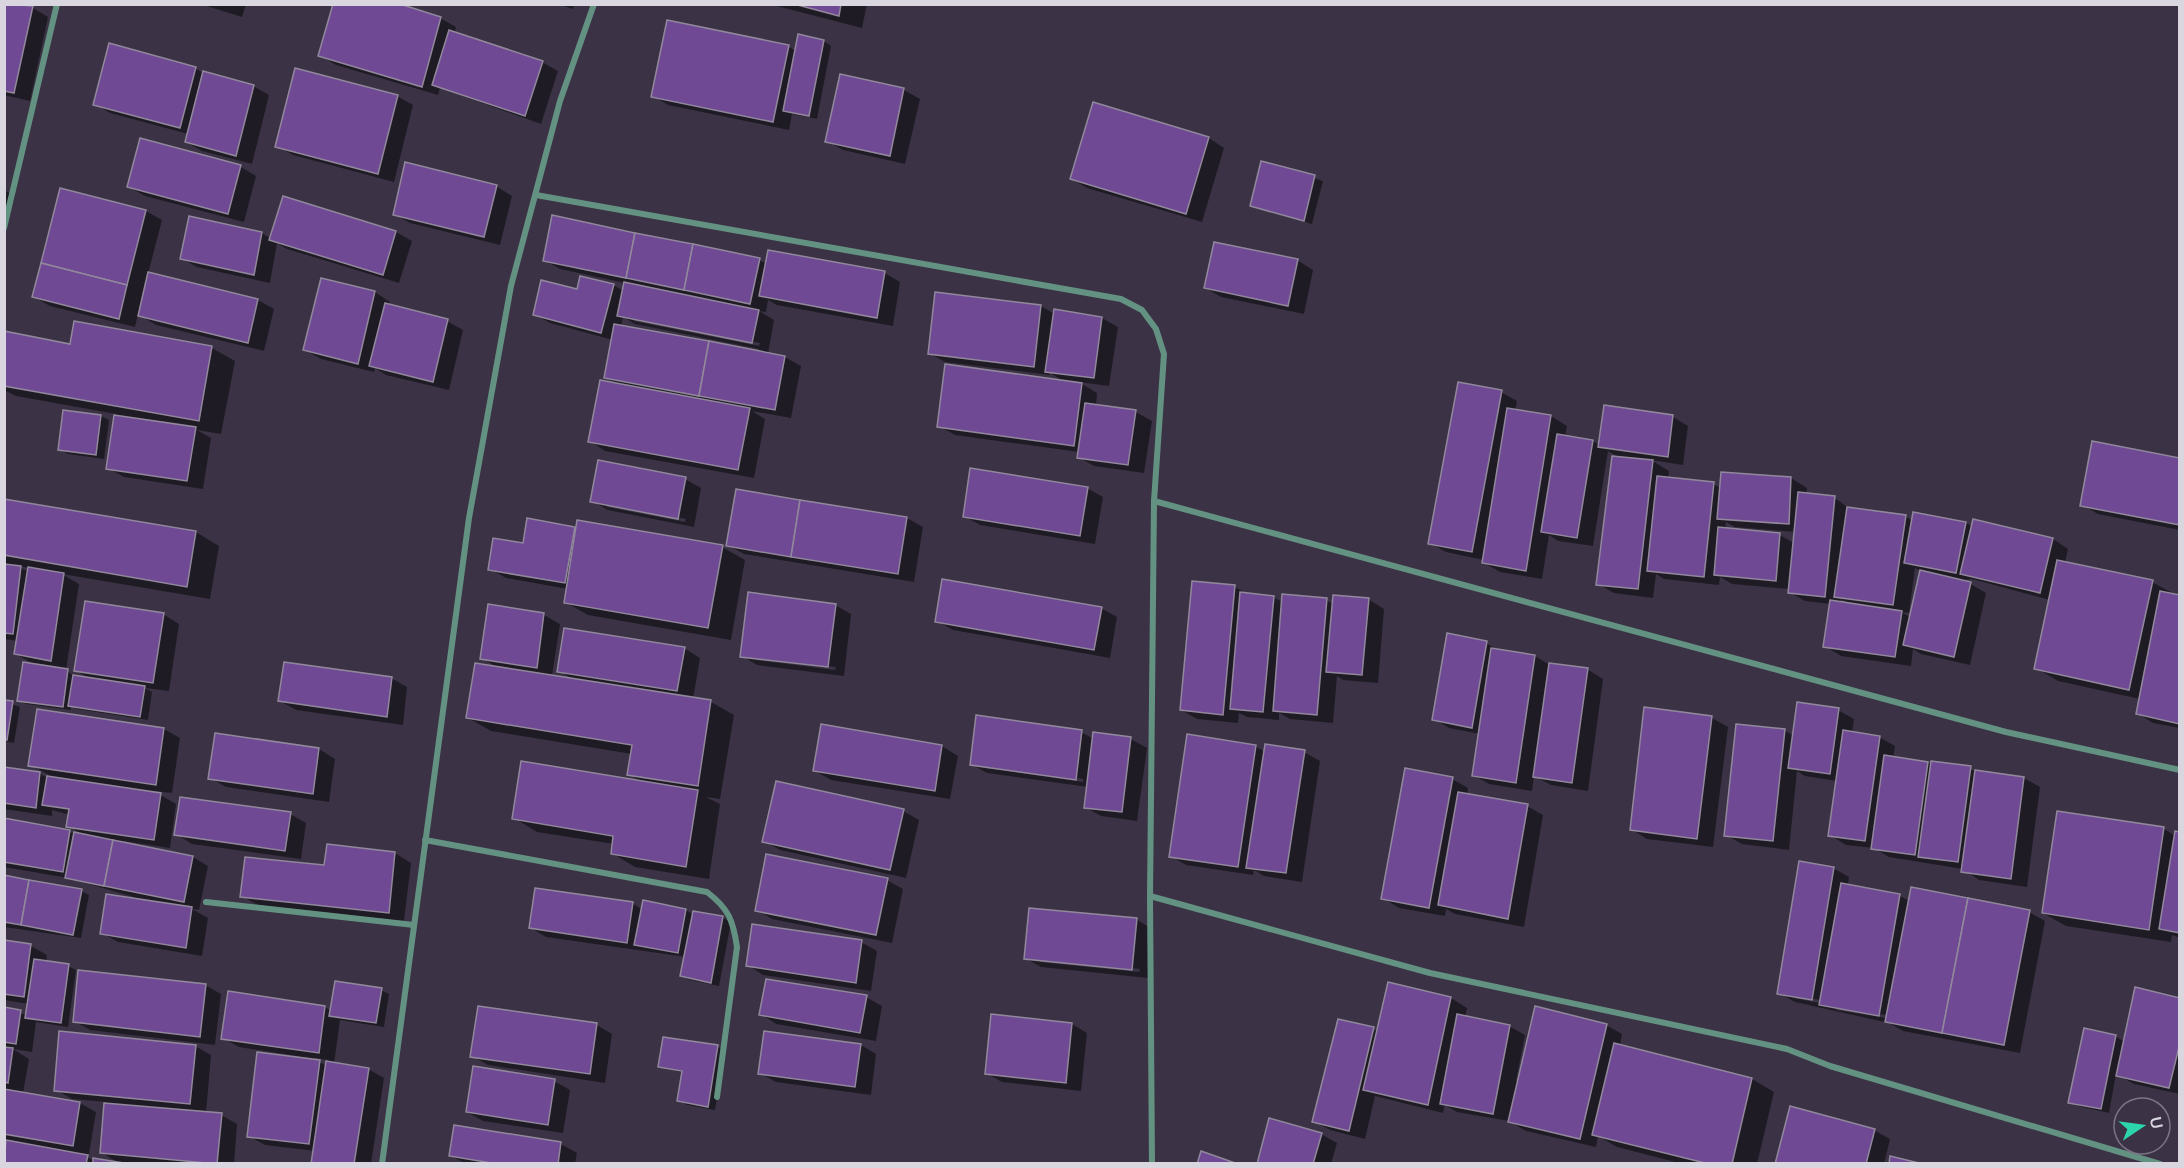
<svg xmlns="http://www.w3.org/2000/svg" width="2184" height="1168" viewBox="0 0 2184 1168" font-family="Mulish,sans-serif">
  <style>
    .shadow { fill: #0007; fill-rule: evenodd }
    .building { fill: #6f4994; stroke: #91889c; stroke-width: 1.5 }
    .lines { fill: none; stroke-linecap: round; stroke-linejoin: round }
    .street { stroke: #649282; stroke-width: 6 }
  </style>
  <rect width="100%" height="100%" fill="#3b3345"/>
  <g class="shadow">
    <polygon points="4,4 33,8 48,17 30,101 4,95"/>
    <polygon points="200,4 246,4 242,17"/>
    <polygon points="558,4 574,4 573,9"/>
    <polygon points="769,4 867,4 862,28"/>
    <polygon points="440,18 456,27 455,33 542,62 558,71 541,124 440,88 438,95 336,65 320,55"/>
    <polygon points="668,22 789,47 796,51 824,41 831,46 817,119 792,114 789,130 668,105 653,96"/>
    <polygon points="195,68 203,73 253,86 269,95 252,164 202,151 186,142 188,134 110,113 95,104"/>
    <polygon points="841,76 904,90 920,99 905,164 843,150 827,141"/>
    <polygon points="397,96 413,105 394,182 293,155 277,146"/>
    <polygon points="1094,104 1209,138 1224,148 1202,222 1087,188 1071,179"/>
    <polygon points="1262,163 1323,181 1312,224 1251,206"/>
    <polygon points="241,167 256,176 244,222 145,196 129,187"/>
    <polygon points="496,186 512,196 500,245 410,223 394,214"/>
    <polygon points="4,190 15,196 4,236"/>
    <polygon points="61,190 146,211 162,220 148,274 258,300 274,309 264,351 156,325 138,314 135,327 50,306 34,297"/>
    <polygon points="284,198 396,232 412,241 399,283 287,249 277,243 270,283 197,267 181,258 262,233 271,239"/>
    <path d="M544,260H759L767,264L885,273L900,282L893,326L777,305L768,300L766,312L759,311L774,320L768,354L785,357L801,366L791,418L752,411L765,419L754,478L605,451L590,441L618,384L606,377L613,340L550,323L534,314L578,291L613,285L624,291L625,283L560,269ZM623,317L635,324L759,349V352L621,327ZM634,317L760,343L759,346L634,321Z"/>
    <polygon points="1297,260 1313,270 1304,314 1221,297 1206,288"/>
    <polygon points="375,292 390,302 389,306 447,321 463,330 449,390 386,375 375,368 374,372 321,359 305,350"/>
    <polygon points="936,293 1041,306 1055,314 1102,318 1118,327 1109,386 1079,382 1097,393 1096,406 1136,412 1152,421 1144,473 1094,466 1078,457 1079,452 955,435 939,426 1065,382 1050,373 1050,375 945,362 929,353"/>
    <polygon points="75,323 212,348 235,361 221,434 197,430 211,438 203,489 124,477 108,468 116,414 16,396 4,390 4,333 71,346"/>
    <path d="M1501,392L1517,401L1515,411L1551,416L1567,426L1565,437L1593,441L1600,445L1673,417L1688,426L1683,465L1651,460L1669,471L1668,479L1713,484L1721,488L1722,474L1791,478L1807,488L1806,494L1835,498L1850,509L1905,516L1913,521L1914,513L1966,523L1973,527L2053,539L2068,549L2065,563L2152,582L2180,597V728L2153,723L2137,713L2140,699L2058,681L2036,668L2050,600L1972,579L1964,580L1986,593L1970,665L1921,654L1913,649L1911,666L1841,656L1825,646L1831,604L1805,601L1789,592L1790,589L1732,584L1720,577L1719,585L1664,579L1656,574L1653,598L1614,593L1598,584L1620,458L1608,451L1593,546L1558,541L1549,535L1542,579L1500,572L1484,563V560L1446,552L1430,543ZM1726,522L1735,527L1796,532L1794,543L1780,535L1725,529ZM1915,568L1922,572L1911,618L1902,612L1909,613ZM1841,599L1851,605L1841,603Z"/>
    <polygon points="65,412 101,416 109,420 104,459 68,454 60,450"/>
    <polygon points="2180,460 2180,530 2098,514 2082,505"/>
    <path d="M685,479L701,488L694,527L608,510L592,501ZM607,504L686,519L685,522L607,507Z"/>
    <polygon points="1087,488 1103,497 1095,544 980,525 964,516"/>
    <polygon points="737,490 907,518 923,527 914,582 744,554 728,545"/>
    <path d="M4,500L196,532L219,546L210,599L62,574L79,584L66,670L75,677L91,679L76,671L163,614L179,624L169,691L145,688L152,692L148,720L77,709L71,706V710L26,704L19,700L37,666L16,654L18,641L4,639ZM19,566L29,568L28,572Z"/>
    <polygon points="574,529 722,547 745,560 731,640 588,615 565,602 568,589 506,578 490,569 524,544"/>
    <polygon points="1194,582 1235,587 1249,595 1273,597 1283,602 1326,600 1333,604 1368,599 1384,609 1378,683 1343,680 1337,676 1333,723 1290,719 1279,713 1279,720 1247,717 1239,713 1238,723 1197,719 1181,710"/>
    <path d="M835,605L851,614L844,676L757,665L742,656ZM756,657L836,667L835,670L756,660Z"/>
    <polygon points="489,606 544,615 560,624 552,676 573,679 559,671 684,648 700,658 693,699 711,702 734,715 720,799 706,797 720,804 709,879 635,867 612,853 614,844 537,832 514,818 642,782 629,774 632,754 491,731 468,718 498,668 482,658"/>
    <polygon points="1101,608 1117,617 1110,658 953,630 937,621"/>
    <polygon points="1486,643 1502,652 1535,656 1550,665 1587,669 1603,679 1588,791 1551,785 1534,776 1532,791 1489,784 1473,775 1480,734 1449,728 1434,719"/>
    <polygon points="391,678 407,687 403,725 296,710 280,701"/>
    <polygon points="4,701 20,707 14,743 4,741"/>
    <polygon points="1645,709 1712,718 1728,727 1713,847 1647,839 1631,829"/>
    <polygon points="1838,710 1854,719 1852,733 1879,737 1895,746 1893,758 2024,778 2040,787 2027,887 1979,880 1963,869 1889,857 1874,848 1846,845 1830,835 1837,781 1805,776 1797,771 1789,850 1742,844 1726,835 1784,730 1794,736"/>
    <polygon points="38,711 164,729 180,738 172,793 154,791 176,804 170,848 123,841 122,843 193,857 208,866 199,910 192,909 208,918 202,956 118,942 102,933 134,897 68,878 4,867 4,820 84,835 68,826 70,815 52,810 52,816 4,809 4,769 40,774 48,778 49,775 30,765"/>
    <polygon points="822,726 942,746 958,756 950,799 831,780 815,771"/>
    <path d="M1081,732L1094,739H1131L1147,748L1137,821L1101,816L1085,807L1088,787L987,773L971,764ZM986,765L1083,779V782L986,768Z"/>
    <polygon points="216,734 319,749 335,759 329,802 226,787 210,778"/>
    <polygon points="1255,746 1265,752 1304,752 1320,761 1302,882 1264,876 1254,870 1253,875 1186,865 1171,856"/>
    <polygon points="1452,779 1468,788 1467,795 1527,806 1543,815 1524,927 1455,914 1446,909 1445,916 1399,908 1383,898"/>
    <polygon points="903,811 919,820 906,878 780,850 764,841"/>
    <polygon points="2059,813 2164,829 2176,836 2180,834 2180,938 2172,935 2171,942 2066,926 2043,913"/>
    <polygon points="290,814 306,823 301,859 192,844 176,834"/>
    <polygon points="328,846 395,853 411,863 404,921 258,905 242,896 325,867"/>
    <path d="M1833,868L1849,877L1848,886L1900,896L1910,901L2029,912L2045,921L2020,1053L1903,1031L1889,1023L1795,1002L1779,993ZM1794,995L1820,1000L1819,1003L1794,998ZM1836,1006L1886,1015V1018L1836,1010Z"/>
    <polygon points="4,876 81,891 89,895 81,938 4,927"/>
    <polygon points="887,880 903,889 892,943 772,919 757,910"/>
    <polygon points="645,902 686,910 694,915 694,912 723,918 731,922 719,986 690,980 682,976 686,957 546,937 531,928 632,903 643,910"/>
    <path d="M1136,919L1152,929L1148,978L1041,967L1025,958ZM1040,959L1140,969L1139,972L1040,962Z"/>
    <polygon points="4,942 31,946 47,955 46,962 68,966 76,970 68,1027 36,1022 32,1052 13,1049 29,1059 23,1093 80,1103 96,1112 89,1154 81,1153 94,1161 120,1164 4,1164 4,1146 7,1147 8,1140 4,1139 4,1008 27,1015 29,1004 4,1000"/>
    <polygon points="861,942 877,951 871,991 763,975 748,965"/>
    <polygon points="1389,984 1451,998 1467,1008 1465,1017 1509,1026 1525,1035 1516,1081 1606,1025 1622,1034 1620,1046 1752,1079 1774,1092 1757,1164 1683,1164 1617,1147 1598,1136 1596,1147 1526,1131 1509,1121 1457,1112 1445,1105 1443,1113 1375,1096 1365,1139 1330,1130 1314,1121 1373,1029 1378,1032"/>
    <polygon points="205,985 221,994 215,1045 90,1030 74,1021"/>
    <path d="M381,990L389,994L384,1027L340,1020L334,1064L368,1069L384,1078L371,1164H313L315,1151L265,1145L249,1136L309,1058L239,1047L223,1038L325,1007L331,1011ZM314,1058L328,1060L327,1066L314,1059Z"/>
    <polygon points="866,997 882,1006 876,1041 776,1024 761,1014"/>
    <polygon points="2180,999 2180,1094 2134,1084 2116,1074 2109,1113 2078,1106 2070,1102 2115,1036 2125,1042"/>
    <polygon points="1072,1024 1087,1033 1081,1091 1002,1082 986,1073"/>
    <polygon points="597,1025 612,1034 605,1083 488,1065 472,1056"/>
    <polygon points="861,1045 876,1054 871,1095 776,1082 760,1073"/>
    <polygon points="195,1046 211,1055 206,1113 221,1115 237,1124 234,1164 120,1164 101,1152 106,1102 72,1099 56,1090"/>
    <polygon points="717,1046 725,1051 715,1110 687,1105 679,1100 683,1073 660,1066"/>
    <polygon points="554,1081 570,1090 563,1133 483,1121 467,1112"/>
    <polygon points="455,1127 561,1144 577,1153 575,1164 466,1164 450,1155"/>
    <polygon points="1874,1130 1890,1139 1884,1164 1776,1164"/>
    <polygon points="1321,1134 1337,1143 1331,1164 1258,1164"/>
  </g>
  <g class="building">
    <polygon points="4,4 33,6 14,93 4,91"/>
    <polygon points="333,4 400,4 441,17 422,87 318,56"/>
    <polygon points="794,4 841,4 839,16"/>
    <polygon points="667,20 789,45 773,122 651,97"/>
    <polygon points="449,30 543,61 525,116 432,85"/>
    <polygon points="798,34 824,40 809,116 783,111"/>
    <polygon points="109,43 196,67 180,128 93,105"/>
    <polygon points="295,68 398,95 378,174 275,147"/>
    <polygon points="203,71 254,85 236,156 185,142"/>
    <polygon points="840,74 904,88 890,156 825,142"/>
    <polygon points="1093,102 1209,137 1186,214 1070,179"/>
    <polygon points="140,138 241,165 228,214 127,187"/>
    <polygon points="1261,161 1315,175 1304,221 1250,206"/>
    <polygon points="405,162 497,185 484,237 393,215"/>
    <polygon points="60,188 146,210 127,285 41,263"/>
    <polygon points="283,196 396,231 383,275 269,240"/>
    <polygon points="552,215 635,233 626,278 543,261"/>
    <polygon points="189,216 262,232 254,275 180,259"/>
    <polygon points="635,233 693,244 684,290 626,278"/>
    <polygon points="1214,242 1298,259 1288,306 1204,288"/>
    <polygon points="693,244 760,258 750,304 684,290"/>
    <polygon points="768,250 885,271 877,318 759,296"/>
    <polygon points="41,263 127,285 119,319 32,297"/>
    <polygon points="148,272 258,299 248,343 138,316"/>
    <polygon points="580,276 614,284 601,333 533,315 541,280 577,289"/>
    <polygon points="321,278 375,291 358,364 303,350"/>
    <polygon points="624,282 759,310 752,343 617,316"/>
    <polygon points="935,292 1041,305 1034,367 928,354"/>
    <polygon points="385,303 448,319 433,382 369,366"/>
    <polygon points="1054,309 1102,317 1094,378 1045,372"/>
    <polygon points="74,321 212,346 199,421 4,386 4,331 70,344"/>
    <polygon points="614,324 709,341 699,396 604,378"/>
    <polygon points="709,341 785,356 775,410 699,396"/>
    <polygon points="945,364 1082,383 1074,446 937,427"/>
    <polygon points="600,380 750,408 738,470 588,442"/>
    <polygon points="1458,382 1502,390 1472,552 1428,544"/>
    <polygon points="1085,403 1136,410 1128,465 1077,458"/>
    <polygon points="1604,405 1673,415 1668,457 1598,447"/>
    <polygon points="1507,408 1551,415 1526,571 1482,563"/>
    <polygon points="63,410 101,415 96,455 58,450"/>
    <polygon points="114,415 196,427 187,481 106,469"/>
    <polygon points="1557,434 1593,440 1577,538 1541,532"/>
    <polygon points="2092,441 2180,458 2180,525 2080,506"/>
    <polygon points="1612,456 1653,460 1638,589 1596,585"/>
    <polygon points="598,460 686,477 678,519 590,502"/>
    <polygon points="970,468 1088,487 1080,536 963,517"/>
    <polygon points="1721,472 1791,477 1789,524 1717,519"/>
    <polygon points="1657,476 1714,482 1704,577 1647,571"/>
    <polygon points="736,489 800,500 791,557 726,546"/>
    <polygon points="1798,492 1835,496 1825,597 1788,593"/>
    <polygon points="4,499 196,531 187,587 4,555"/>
    <polygon points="800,500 907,517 898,574 791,557"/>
    <polygon points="1847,507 1906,515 1893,605 1834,597"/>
    <polygon points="1913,512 1966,522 1956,573 1904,563"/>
    <polygon points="527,518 575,527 565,583 488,570 493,538 523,543"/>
    <polygon points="1973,519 2053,538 2040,593 1960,574"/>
    <polygon points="577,520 723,545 708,628 564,603"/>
    <polygon points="1718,527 1780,533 1776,581 1714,575"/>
    <polygon points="2057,560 2153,580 2129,690 2034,669"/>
    <polygon points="4,564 21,566 13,634 4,633"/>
    <polygon points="28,567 64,573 51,661 14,654"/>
    <polygon points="1920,570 1971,582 1954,657 1903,645"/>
    <polygon points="942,579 1102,607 1094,650 935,622"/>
    <polygon points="1192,581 1235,585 1223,715 1180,710"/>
    <polygon points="2160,591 2180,595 2180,724 2136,714"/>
    <polygon points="748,592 836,604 828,667 740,657"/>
    <polygon points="1240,592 1274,596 1263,712 1230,709"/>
    <polygon points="1282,594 1327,598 1317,715 1273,711"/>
    <polygon points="1333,595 1369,598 1362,675 1326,672"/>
    <polygon points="1830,600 1902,611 1895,657 1823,647"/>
    <polygon points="85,601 164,613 153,683 74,671"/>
    <polygon points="488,604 544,613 537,668 480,659"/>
    <polygon points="564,628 685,647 677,691 557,672"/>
    <polygon points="1447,633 1487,641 1472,728 1432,720"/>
    <polygon points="1491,648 1535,655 1516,783 1472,776"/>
    <polygon points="23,662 68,669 63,707 17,701"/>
    <polygon points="284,662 392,677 387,717 278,701"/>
    <polygon points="475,663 711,700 698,786 627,775 632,745 466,718"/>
    <polygon points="1549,663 1588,668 1572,783 1533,777"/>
    <polygon points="73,675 145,686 140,717 68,706"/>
    <polygon points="4,700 13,701 7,740 4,739"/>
    <polygon points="1797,702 1839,708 1830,774 1788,768"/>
    <polygon points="1644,707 1712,716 1697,839 1630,830"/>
    <polygon points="37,709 164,728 156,785 28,766"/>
    <polygon points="976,715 1082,730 1076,780 970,765"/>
    <polygon points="821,724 942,745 935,791 813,771"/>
    <polygon points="1736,724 1785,729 1773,841 1724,836"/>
    <polygon points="1843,730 1880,736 1865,841 1828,836"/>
    <polygon points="1093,732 1131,737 1122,812 1084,808"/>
    <polygon points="215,733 319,748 313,794 208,779"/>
    <polygon points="1187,734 1256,745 1238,867 1169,857"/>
    <polygon points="1265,744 1305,750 1286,873 1246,868"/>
    <polygon points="1884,755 1928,762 1915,855 1871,849"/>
    <polygon points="521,761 698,790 686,867 611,854 613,836 512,819"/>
    <polygon points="1931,761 1971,766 1958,862 1918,857"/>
    <polygon points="4,767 40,772 36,808 4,803"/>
    <polygon points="1405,768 1453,777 1429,908 1381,899"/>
    <polygon points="1975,770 2024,777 2011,879 1961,872"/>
    <polygon points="47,776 161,793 154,840 66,827 69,809 42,805"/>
    <polygon points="776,781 904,809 890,870 762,842"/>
    <polygon points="1458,792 1528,804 1508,919 1438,905"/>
    <polygon points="180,797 291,812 285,851 174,835"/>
    <polygon points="2057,811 2164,827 2149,930 2042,913"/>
    <polygon points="4,818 70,830 63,872 4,862"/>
    <polygon points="2175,831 2180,832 2180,933 2159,929"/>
    <polygon points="74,832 113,840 104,886 65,878"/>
    <polygon points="113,840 193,856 184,902 104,886"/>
    <polygon points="327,844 395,852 389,913 240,897 245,857 324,865"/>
    <polygon points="766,854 888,878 876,935 755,911"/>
    <polygon points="1799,861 1834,867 1812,1000 1777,994"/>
    <polygon points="4,875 29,880 21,925 4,922"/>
    <polygon points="29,880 82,889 73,935 21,925"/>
    <polygon points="1841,883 1900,894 1879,1016 1819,1005"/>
    <polygon points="1911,887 1968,898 1942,1033 1885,1022"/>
    <polygon points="535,888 633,902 627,943 529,928"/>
    <polygon points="106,894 192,907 186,948 100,934"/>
    <polygon points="1968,898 2030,910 2004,1045 1942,1033"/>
    <polygon points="643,900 686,909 678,953 634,945"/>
    <polygon points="1029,908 1137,918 1132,970 1024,959"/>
    <polygon points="693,911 723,916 711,983 680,976"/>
    <polygon points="752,924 862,940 856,983 746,966"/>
    <polygon points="4,940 31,944 24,997 4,994"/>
    <polygon points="34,959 69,964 61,1023 25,1018"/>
    <polygon points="78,970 206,984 200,1037 73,1022"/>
    <polygon points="766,979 867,995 860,1033 759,1015"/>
    <polygon points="335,981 382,988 376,1023 329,1016"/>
    <polygon points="1388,982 1451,997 1428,1105 1363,1090"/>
    <polygon points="2135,987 2180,998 2180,1043 2169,1088 2116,1076"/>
    <polygon points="228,991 325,1006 319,1053 221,1039"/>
    <polygon points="478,1006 597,1023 590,1074 470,1057"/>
    <polygon points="1535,1006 1607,1024 1580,1139 1508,1122"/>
    <polygon points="4,1007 21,1010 16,1044 4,1042"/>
    <polygon points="991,1014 1072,1023 1066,1083 985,1074"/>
    <polygon points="1457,1014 1510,1025 1493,1114 1440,1104"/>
    <polygon points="1338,1019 1374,1027 1349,1131 1312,1122"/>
    <polygon points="2084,1028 2116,1035 2101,1109 2068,1103"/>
    <polygon points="59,1031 196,1045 190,1104 54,1091"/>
    <polygon points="764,1031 861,1044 855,1087 758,1074"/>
    <polygon points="663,1037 718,1045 708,1107 677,1101 682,1071 658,1067"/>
    <polygon points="1614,1043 1752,1078 1732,1164 1709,1164 1592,1135"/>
    <polygon points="4,1047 13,1048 8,1083 4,1082"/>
    <polygon points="257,1052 320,1060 309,1144 247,1137"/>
    <polygon points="326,1061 369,1068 354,1164 311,1164"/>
    <polygon points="473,1066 555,1079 548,1125 466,1112"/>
    <polygon points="4,1089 80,1102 73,1146 4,1134"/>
    <polygon points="104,1103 222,1113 217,1164 100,1153"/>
    <polygon points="1790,1106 1875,1129 1866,1164 1775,1164"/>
    <polygon points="1269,1118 1322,1133 1313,1164 1257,1164"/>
    <polygon points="454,1125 561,1142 558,1164 497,1164 449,1156"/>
    <polygon points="6,1140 88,1155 86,1164 4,1164"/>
    <polygon points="1201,1151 1238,1164 1197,1164"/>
    <polygon points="1890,1156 1923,1164 1889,1164"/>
    <polygon points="93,1158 130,1164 93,1164"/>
  </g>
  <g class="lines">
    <g class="street">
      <polyline points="536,195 1121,299 1142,310 1156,329 1164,354 1154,501 1150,896 1152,1164"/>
      <polyline points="4,228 57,4"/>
      <polyline points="1154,501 2006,732 2180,770"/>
      <path d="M425,840L707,892C729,909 733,920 737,947L717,1097"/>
      <polyline points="1150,896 1430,973 1787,1049 1830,1066 2160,1164"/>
      <polyline points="206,902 414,925"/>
      <polyline points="382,1164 469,518 511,286 560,101 594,4"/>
    </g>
  </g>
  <rect width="2184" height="1168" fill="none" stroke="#dad6e0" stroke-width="12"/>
  <g transform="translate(2142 1126) rotate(77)"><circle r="28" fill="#3b3345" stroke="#7b7483" stroke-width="1.5"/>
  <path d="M0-4.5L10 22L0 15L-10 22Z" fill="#2cd5ab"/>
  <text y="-9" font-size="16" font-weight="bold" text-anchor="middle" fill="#dad6e0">U</text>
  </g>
</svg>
